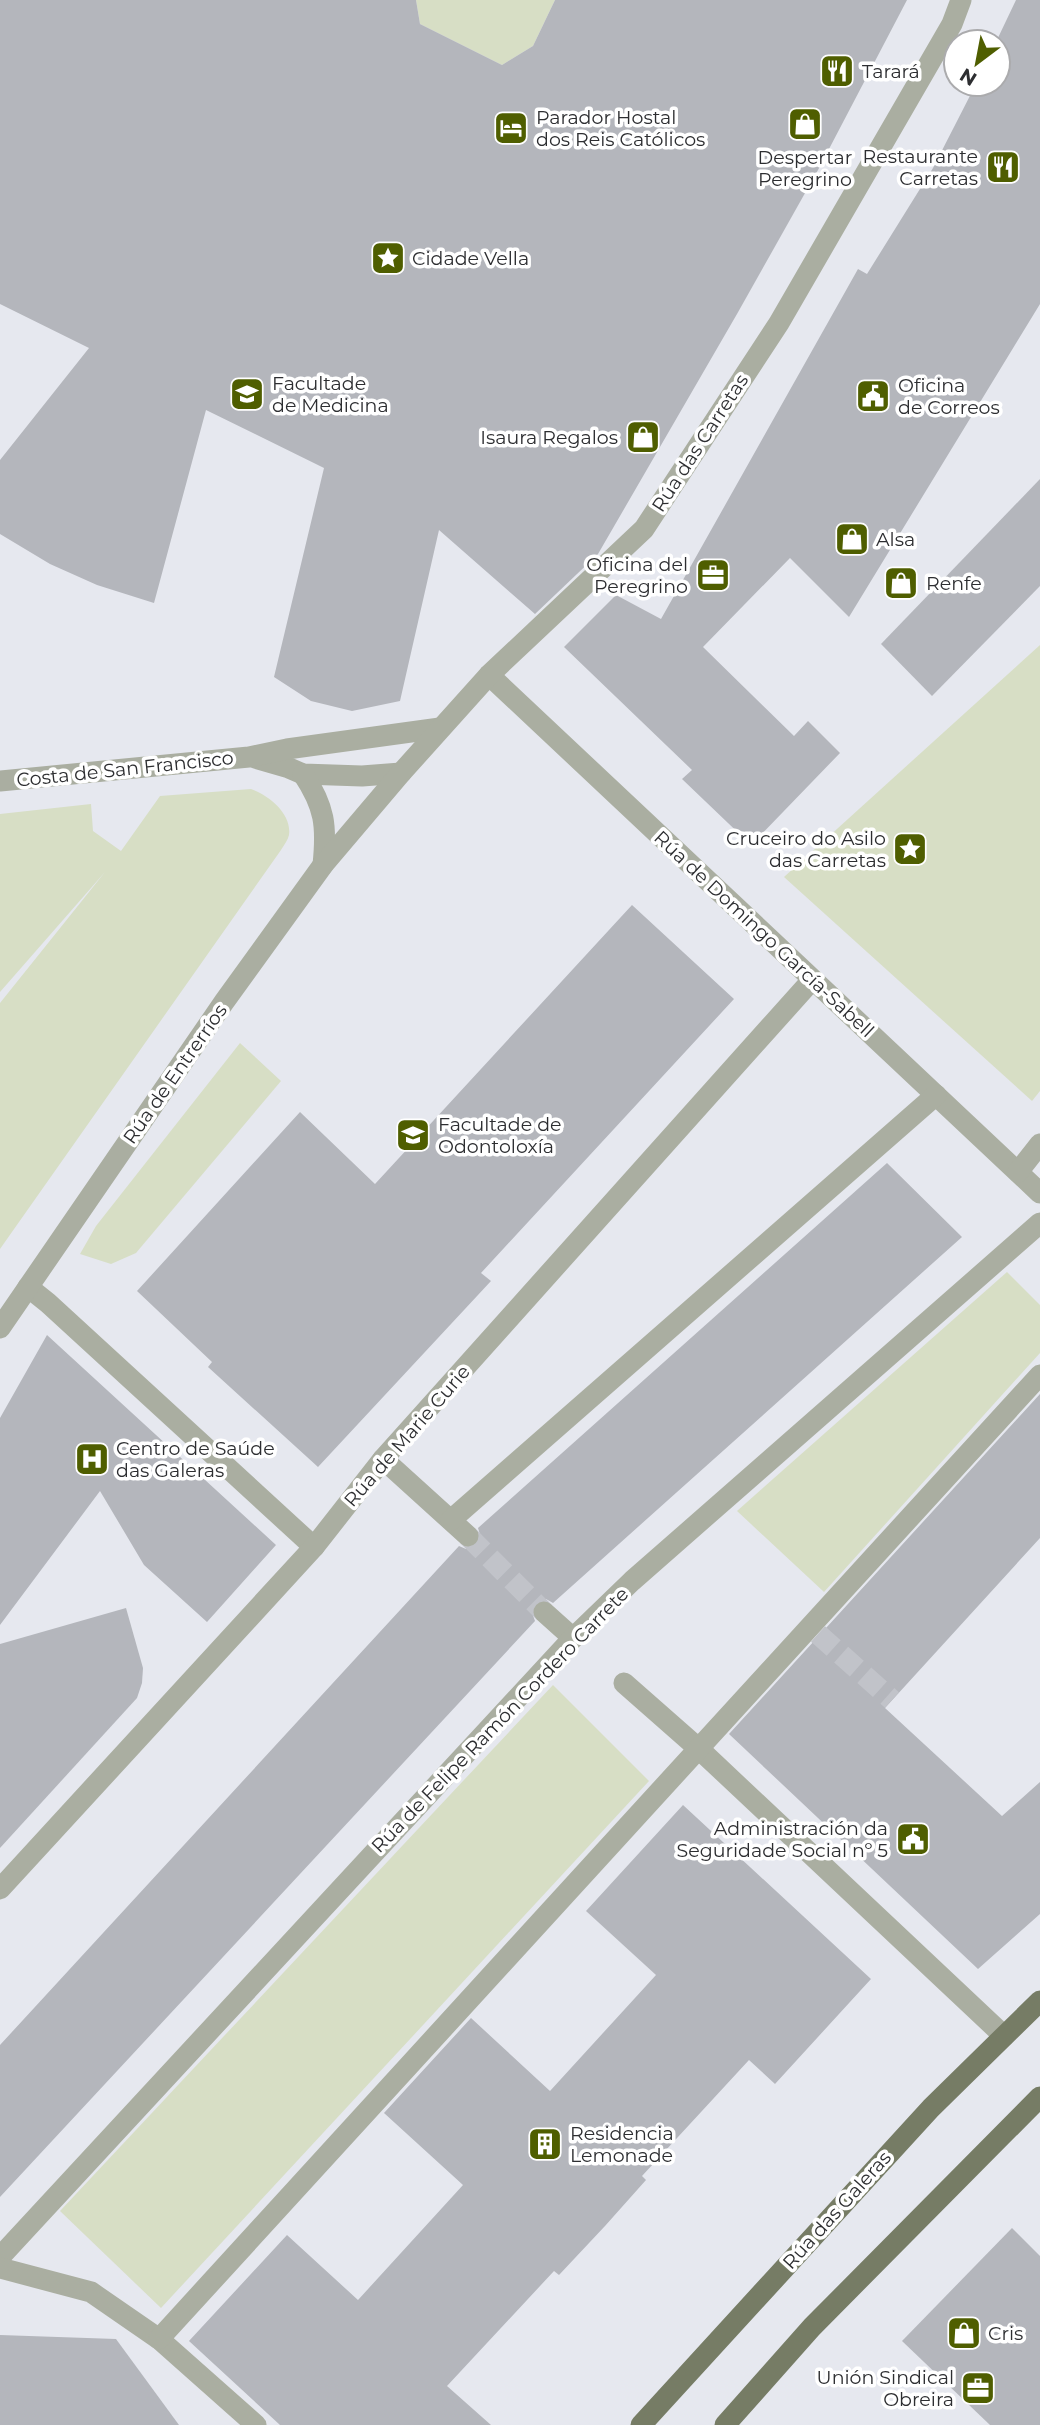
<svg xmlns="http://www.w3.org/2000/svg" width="1040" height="2425" viewBox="0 0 1040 2425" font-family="Montserrat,sans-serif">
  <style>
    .green { fill: #d7dec5 }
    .building { fill: #b4b6bc }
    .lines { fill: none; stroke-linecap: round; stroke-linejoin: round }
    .minor-tunnel { stroke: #c1c3c9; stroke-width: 21; stroke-dasharray: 21 10; stroke-linecap: butt }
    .minor { stroke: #aaaea1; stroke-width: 21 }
    .major { stroke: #767c65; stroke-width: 21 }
    .labels { text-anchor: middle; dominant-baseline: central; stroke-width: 7; stroke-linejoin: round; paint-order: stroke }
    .poi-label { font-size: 19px; fill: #2d2e31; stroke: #fff; text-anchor: start }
    .street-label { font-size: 19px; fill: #2d2e31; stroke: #fff }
  </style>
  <rect width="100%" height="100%" fill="#e6e8ef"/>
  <g class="green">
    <polygon points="416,0 555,0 533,46 502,65 420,24"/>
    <polygon points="1040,645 1040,1091 1032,1101 784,877"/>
    <path d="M251,789C268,795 292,813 289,835C288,840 284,845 281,850L0,1249V1003L105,872L0,992V814L91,804L93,831L121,851L160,796Z"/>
    <polygon points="240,1043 281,1081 136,1253 111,1264 80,1254 96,1226"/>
    <polygon points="1007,1272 1040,1305 1040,1353 824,1592 737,1511"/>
    <polygon points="553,1685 649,1781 161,2308 60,2211"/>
  </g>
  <g class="building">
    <polygon points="0,0 416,0 420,24 502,65 533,46 555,0 907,0 818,170 737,314 598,554 535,614 439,530 400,701 352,711 311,701 274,677 324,468 206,410 154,603 97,585 50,564 0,534 0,460 89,348 0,304"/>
    <polygon points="1016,0 1040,0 1040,304 849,617 790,558 703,647 794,736 808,721 840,753 751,845 682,779 692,770 564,647 616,595 661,619 858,269 867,274 933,168 976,84 998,84 996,42"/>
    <polygon points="1040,479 1040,586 932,696 881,644"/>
    <polygon points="632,905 734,999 481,1273 491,1281 318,1467 208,1367 212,1362 137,1291 300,1112 375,1184"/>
    <polygon points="887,1163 962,1237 553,1603 546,1599 535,1603 531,1610 535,1621 0,2197 0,2045 459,1546 466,1549 477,1545 481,1538 478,1528"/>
    <polygon points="47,1335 276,1545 207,1622 144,1565 100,1491 0,1625 0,1418"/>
    <polygon points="1040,1394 1040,1538 885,1708 1002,1816 1040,1782 1040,1914 978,1969 729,1734"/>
    <polygon points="126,1608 143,1668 142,1683 137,1698 0,1848 0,1644"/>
    <polygon points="683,1805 871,1979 775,2084 749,2060 642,2176 646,2180 605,2226 559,2275 554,2271 447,2386 491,2425 280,2425 189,2341 287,2235 358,2300 463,2185 384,2113 471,2018 550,2091 656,1975 586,1911"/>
    <polygon points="1012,2228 1040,2256 1040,2425 990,2425 902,2341"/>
    <polygon points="0,2335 116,2339 179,2425 0,2425"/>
  </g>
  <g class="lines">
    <g class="minor-tunnel">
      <polyline points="468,1536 544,1612"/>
      <polyline points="818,1634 892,1700"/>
    </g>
    <g class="minor">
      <polyline points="489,675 1040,1193"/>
      <polyline points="255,758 289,768 303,774 362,776 401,773"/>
      <path d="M303,774C325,807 327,826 323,865"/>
      <polyline points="0,781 249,757 287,749 440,728"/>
      <polyline points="1018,1172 1040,1144"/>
      <polyline points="28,1287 48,1303 314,1547"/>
      <polyline points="0,1328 224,1002 323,865 401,773 489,675 644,529 779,323 952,24 961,0"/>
      <polyline points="383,1459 468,1536"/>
      <polyline points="451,1520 936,1095"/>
      <polyline points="544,1612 573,1638"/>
      <polyline points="624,1683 699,1749 1004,2036"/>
      <polyline points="0,1889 314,1547 383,1459 812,980"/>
      <polyline points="0,2257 573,1638 632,1581 1040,1223"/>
      <polyline points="0,2268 91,2292 159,2339 256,2425"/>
      <polyline points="159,2339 1040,1375"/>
    </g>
    <g class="major">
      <polyline points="641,2425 931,2108 1040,2001"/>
      <polyline points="725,2425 812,2327 1040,2097"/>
    </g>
  </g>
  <defs>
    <g id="restaurant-square" transform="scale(1.75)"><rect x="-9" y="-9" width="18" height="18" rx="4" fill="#4f5e00" stroke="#fff"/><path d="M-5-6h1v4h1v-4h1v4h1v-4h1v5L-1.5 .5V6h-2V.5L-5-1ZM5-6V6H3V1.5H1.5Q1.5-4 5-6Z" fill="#fff"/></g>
    <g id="shop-square" transform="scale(1.75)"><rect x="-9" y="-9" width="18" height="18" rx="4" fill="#4f5e00" stroke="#fff"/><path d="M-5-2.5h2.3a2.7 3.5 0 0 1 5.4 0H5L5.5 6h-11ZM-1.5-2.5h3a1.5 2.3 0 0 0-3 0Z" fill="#fff"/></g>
    <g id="hotel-square" transform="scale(1.75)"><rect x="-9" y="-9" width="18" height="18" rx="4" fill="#4f5e00" stroke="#fff"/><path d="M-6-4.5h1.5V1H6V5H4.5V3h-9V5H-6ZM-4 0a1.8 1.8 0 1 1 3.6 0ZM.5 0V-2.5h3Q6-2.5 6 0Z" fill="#fff"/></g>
    <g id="sight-square" transform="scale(1.75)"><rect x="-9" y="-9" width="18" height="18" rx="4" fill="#4f5e00" stroke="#fff"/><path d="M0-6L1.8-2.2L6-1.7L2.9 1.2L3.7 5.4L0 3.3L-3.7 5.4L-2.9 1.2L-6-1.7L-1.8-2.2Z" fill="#fff"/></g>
    <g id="university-square" transform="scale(1.75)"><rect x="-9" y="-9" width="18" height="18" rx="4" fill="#4f5e00" stroke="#fff"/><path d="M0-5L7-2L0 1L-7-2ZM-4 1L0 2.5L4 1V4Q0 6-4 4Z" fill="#fff"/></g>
    <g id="civic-square" transform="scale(1.75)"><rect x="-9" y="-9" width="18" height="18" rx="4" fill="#4f5e00" stroke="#fff"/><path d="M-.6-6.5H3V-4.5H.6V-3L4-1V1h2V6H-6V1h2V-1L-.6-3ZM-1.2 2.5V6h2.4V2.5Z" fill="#fff"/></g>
    <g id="office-square" transform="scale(1.75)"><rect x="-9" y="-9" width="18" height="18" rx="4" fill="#4f5e00" stroke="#fff"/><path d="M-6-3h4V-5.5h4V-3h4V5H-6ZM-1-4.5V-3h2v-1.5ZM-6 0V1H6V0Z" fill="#fff"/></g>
    <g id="hospital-square" transform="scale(1.75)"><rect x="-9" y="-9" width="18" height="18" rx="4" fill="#4f5e00" stroke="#fff"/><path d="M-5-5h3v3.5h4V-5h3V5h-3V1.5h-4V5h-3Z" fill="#fff"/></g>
    <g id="building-square" transform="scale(1.75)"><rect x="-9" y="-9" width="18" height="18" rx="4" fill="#4f5e00" stroke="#fff"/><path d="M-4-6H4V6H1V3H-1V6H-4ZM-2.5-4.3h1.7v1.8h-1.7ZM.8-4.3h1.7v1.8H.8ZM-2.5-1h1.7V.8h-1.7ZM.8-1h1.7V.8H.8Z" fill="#fff"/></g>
  </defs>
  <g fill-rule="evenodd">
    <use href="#restaurant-square" x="837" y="71"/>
    <use href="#shop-square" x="805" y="124"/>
    <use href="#hotel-square" x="511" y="128"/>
    <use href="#restaurant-square" x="1003" y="167"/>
    <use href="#sight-square" x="388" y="258"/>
    <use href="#university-square" x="247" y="394"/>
    <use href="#civic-square" x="873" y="396"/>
    <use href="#shop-square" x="643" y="437"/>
    <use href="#shop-square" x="852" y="539"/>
    <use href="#office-square" x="713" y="575"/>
    <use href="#shop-square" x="901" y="583"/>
    <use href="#sight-square" x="910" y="849"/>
    <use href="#university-square" x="413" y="1135"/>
    <use href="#hospital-square" x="92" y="1459"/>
    <use href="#civic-square" x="913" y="1839"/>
    <use href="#building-square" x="545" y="2144"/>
    <use href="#shop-square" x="964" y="2333"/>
    <use href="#office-square" x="978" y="2388"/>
  </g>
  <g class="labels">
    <g class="poi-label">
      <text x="862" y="71">Tarará</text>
      <text x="536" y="117">Parador Hostal<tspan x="536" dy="22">dos Reis Católicos</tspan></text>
      <text x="978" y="156" text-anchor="end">Restaurante<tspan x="978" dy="22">Carretas</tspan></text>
      <text x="805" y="157" text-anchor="middle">Despertar<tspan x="805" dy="22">Peregrino</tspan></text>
      <text x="412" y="258">Cidade Vella</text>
      <text x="272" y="383">Facultade<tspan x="272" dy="22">de Medicina</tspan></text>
      <text x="898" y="385">Oficina<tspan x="898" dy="22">de Correos</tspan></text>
      <text x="618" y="437" text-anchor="end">Isaura Regalos</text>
      <text x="876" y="539">Alsa</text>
      <text x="688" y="564" text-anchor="end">Oficina del<tspan x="688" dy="22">Peregrino</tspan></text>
      <text x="926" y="583">Renfe</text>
      <text x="886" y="838" text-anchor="end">Cruceiro do Asilo<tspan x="886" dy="22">das Carretas</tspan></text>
      <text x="438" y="1124">Facultade de<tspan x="438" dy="22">Odontoloxía</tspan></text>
      <text x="116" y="1448">Centro de Saúde<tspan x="116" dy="22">das Galeras</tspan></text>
      <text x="888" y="1828" text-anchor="end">Administración da<tspan x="888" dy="22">Seguridade Social nº 5</tspan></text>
      <text x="570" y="2133">Residencia<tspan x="570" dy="22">Lemonade</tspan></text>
      <text x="988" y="2333">Cris</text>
      <text x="954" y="2377" text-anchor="end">Unión Sindical<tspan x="954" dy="22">Obreira</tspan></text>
    </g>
    <g class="street-label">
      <text transform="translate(700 443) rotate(-57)">Rúa das Carretas</text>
      <text transform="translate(125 769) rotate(-6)">Costa de San Francisco</text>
      <text transform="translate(764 934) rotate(43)">Rúa de Domingo García-Sabell</text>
      <text transform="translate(175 1074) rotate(-55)">Rúa de Entrerríos</text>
      <text transform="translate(407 1436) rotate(-49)">Rúa de Marie Curie</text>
      <text transform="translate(500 1720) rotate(-46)">Rúa de Felipe Ramón Cordero Carrete</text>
      <text transform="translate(837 2210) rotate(-48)">Rúa das Galeras</text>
    </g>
  </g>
  <g transform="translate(977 63) rotate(212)"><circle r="33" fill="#ffffff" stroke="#ababad" stroke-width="2"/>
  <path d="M0-5L12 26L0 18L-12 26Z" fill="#4f5e00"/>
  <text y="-10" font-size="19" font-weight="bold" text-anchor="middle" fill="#2d2e31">N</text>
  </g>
</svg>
